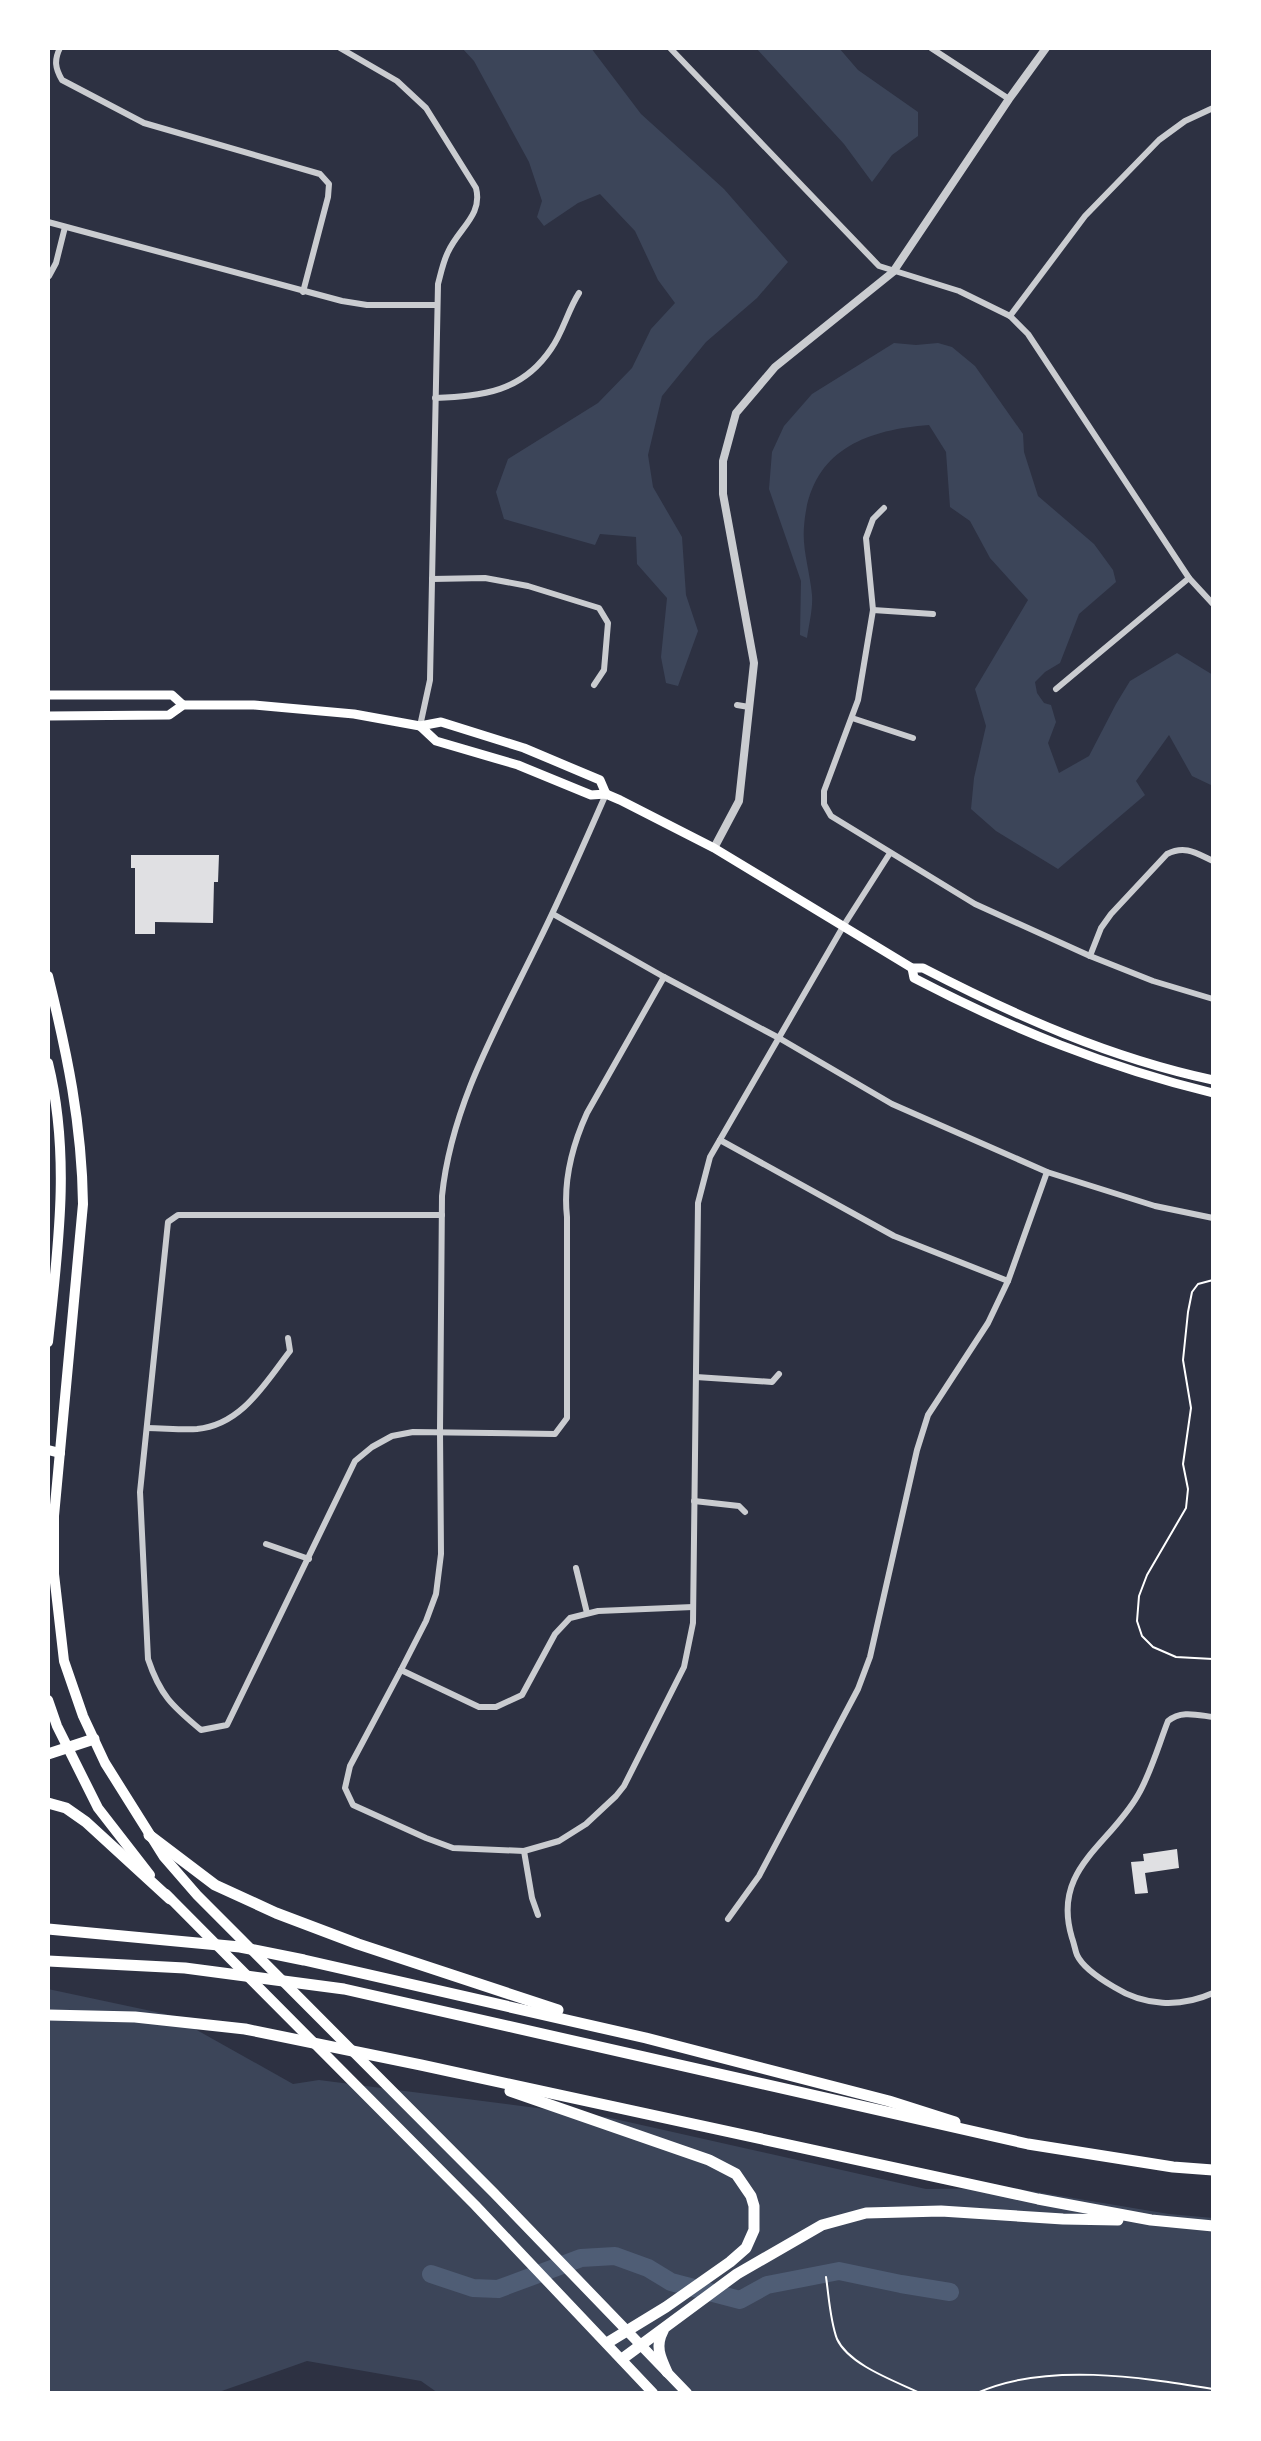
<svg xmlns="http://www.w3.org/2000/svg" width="1261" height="2441" viewBox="0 0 1261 2441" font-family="Mulish,sans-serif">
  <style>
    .green { fill: #3c4559 }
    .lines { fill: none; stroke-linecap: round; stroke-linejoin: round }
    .river { stroke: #4f5d75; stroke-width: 18 }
    .building { fill: #e0e0e3 }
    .path { stroke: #fff; stroke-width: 2 }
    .minor { stroke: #caccd0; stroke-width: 6 }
    .tertiary { stroke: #caccd0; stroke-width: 8 }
    .secondary { stroke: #fff; stroke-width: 9 }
    .primary { stroke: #fff; stroke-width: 10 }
    .motorway { stroke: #fff; stroke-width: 11 }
  </style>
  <rect width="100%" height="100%" fill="#2d3142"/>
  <g class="green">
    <polygon points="462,48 591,48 641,114 724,189 788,262 757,298 706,342 662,396 648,455 653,487 682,537 686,595 698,631 678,686 666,683 661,657 667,598 637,564 636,537 600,534 595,545 504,519 496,492 508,459 598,403 632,368 651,329 675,303 658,280 635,231 600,194 578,203 544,226 537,217 542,201 529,162 474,61"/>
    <polygon points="756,48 839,48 858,70 918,112 918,136 892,155 872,182 844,144"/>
    <path d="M894,343L916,345L938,343L952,347L975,366L1023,434L1024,452L1038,496L1094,544L1113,570L1116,582L1079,614L1060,663L1045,672L1035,682L1037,693L1044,703L1051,705L1056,722L1048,743L1059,773L1089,756L1116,704L1130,681L1177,653L1213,675V786L1192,776L1169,735L1136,781L1145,795L1058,869L996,831L971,809L974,778L986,726L975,689L1028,600L990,558L970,521L950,507L946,452L929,425C863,430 809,452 804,527C802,549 810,572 812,595C813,609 809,624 807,638L800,635L801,581L769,489L772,452L784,426L812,394Z"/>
    <polygon points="48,1989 170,2015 293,2084 319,2080 606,2117 926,2189 1013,2188 1169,2214 1213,2218 1213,2393 438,2393 421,2381 307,2361 216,2393 48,2393"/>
  </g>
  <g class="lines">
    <polyline class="river" points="431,2274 473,2288 498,2289 581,2258 615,2256 648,2268 671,2282 740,2300 767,2285 839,2271 901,2284 950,2292"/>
  </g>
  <g class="building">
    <polygon points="131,855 219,855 218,882 214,882 213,923 155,922 155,934 135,934 135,868 131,868"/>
    <polygon points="1177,1849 1179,1868 1145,1873 1148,1893 1135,1894 1131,1862 1144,1861 1143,1854"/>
  </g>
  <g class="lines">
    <g class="path">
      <polyline points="1213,1280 1198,1284 1192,1292 1188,1312 1183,1360 1191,1408 1183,1464 1188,1489 1186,1508 1147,1575 1139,1596 1137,1621 1142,1636 1153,1647 1176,1657 1213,1659"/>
      <path d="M826,2277C829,2297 830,2320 837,2339C849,2365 895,2381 920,2393"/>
      <path d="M977,2393C1046,2362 1140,2377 1213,2389"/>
    </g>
    <g class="minor">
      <path d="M60,48C54,60 55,68 62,80L144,123L320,174L329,184L328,197L303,292"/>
      <path d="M340,48L397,81L426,108L476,188C483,215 459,228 448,252C443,262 441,273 438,284L430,680L420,726"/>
      <polyline points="670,48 879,266 959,291 1010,316 1028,334 1189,578 1213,604"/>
      <polyline points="931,48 1009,99"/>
      <polyline points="48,222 342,301 367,305 437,305"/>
      <polyline points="49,276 56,263 65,227"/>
      <polyline points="1010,316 1085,216 1159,140 1185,121 1213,108"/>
      <path d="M435,398C483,396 522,392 551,349C563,332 568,310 579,293"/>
      <polyline points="884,508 873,519 866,538 873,610 858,700 824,791 824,804 831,816 975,904 1090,956 1153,981 1213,999"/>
      <polyline points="432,579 485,578 528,586 599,608 608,623 604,670 594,685"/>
      <polyline points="873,610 933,614"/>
      <polyline points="1056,689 1189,578"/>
      <polyline points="737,705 749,707"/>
      <polyline points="852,718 913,738"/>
      <path d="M606,794C584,844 562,895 537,945C498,1025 451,1106 442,1196L440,1431L441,1554L436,1594L426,1621L401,1670L350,1766L345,1788L353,1805L426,1838L453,1848L524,1851L559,1841L586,1824L616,1796L624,1786L684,1667L693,1623L698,1203L710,1157L844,925L890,853"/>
      <polyline points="553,914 664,977 779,1038 892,1104 1047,1172 1155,1206 1213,1218"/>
      <path d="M1090,956L1101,928L1111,914L1167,854C1185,845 1196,853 1213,861"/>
      <polyline points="720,1140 894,1236 1008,1281"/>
      <path d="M442,1215H178L168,1222L140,1492L148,1659C160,1695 172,1706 201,1730L227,1725L355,1461L372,1447L392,1436L413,1432L555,1434L567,1418V1217C563,1181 572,1146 587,1113L664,977"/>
      <polyline points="696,1377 772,1382 779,1374"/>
      <path d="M147,1428C163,1428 181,1430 197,1429C242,1425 265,1383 290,1351L288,1338"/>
      <polyline points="694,1501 739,1506 745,1512"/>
      <polyline points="266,1544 309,1559"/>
      <polyline points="576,1568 587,1613"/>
      <polyline points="401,1670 479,1707 496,1707 522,1695 555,1634 570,1618 598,1611 693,1607"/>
      <path d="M1213,1717C1197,1715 1181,1710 1168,1721C1159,1744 1150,1775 1138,1795C1109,1846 1051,1869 1072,1938C1074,1943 1075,1950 1077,1955C1083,1968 1102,1980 1114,1987C1144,2006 1180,2008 1213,1993"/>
      <polyline points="524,1851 532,1898 538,1915"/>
      <polyline points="728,1919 759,1876 858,1689 870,1657 917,1450 928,1415 988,1323 1008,1281 1047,1172"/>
    </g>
    <polyline class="tertiary" points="714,848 739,801 754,663 723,494 723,461 736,413 775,367 893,272 1009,99 1046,48"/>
    <g class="secondary">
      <polyline points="48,695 172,695 183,705"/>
      <polyline points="48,716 169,715 183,705 254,705 354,714 420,726 441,722 524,748 600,780 606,794"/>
      <path d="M420,726L436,741L518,765L591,795L606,794L620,800L714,848L912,968H923C1016,1016 1110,1058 1213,1080"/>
      <path d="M912,968L914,978C1012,1029 1106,1067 1213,1093"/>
    </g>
    <g class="primary">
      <path d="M48,976C67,1053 82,1124 83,1204L54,1516V1574L64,1661L83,1716L105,1763L164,1857L197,1895L494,2193L687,2393"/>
      <path d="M48,1063C71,1156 58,1248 48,1342"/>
      <polyline points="48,1450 60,1453"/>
      <polyline points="48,1700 57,1726 98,1808 150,1875"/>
      <polyline points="166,1894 475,2205 653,2393"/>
    </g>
    <g class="motorway">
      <polyline points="48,1754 94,1739"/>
      <polyline points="48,1803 66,1808 86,1822 170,1899"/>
      <polyline points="149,1835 215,1885 276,1913 358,1944 558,2010"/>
      <polyline points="48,1929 240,1947 304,1960 646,2038 889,2101 955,2122"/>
      <polyline points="48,1961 185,1968 344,1989 1028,2144 1173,2167 1213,2170"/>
      <polyline points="48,2015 135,2017 245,2029 421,2065 1038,2199 1151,2220 1213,2226"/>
      <polyline points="510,2091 709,2160 736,2174 751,2196 754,2206 754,2230 746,2248 730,2262 666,2307 607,2343"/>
      <path d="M663,2331C655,2346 660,2357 667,2372"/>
      <polyline points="622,2359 737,2274 822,2225 866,2213 941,2211 1063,2219 1118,2220"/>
    </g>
  </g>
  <rect width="1261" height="2441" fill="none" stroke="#ffffff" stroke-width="100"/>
</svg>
